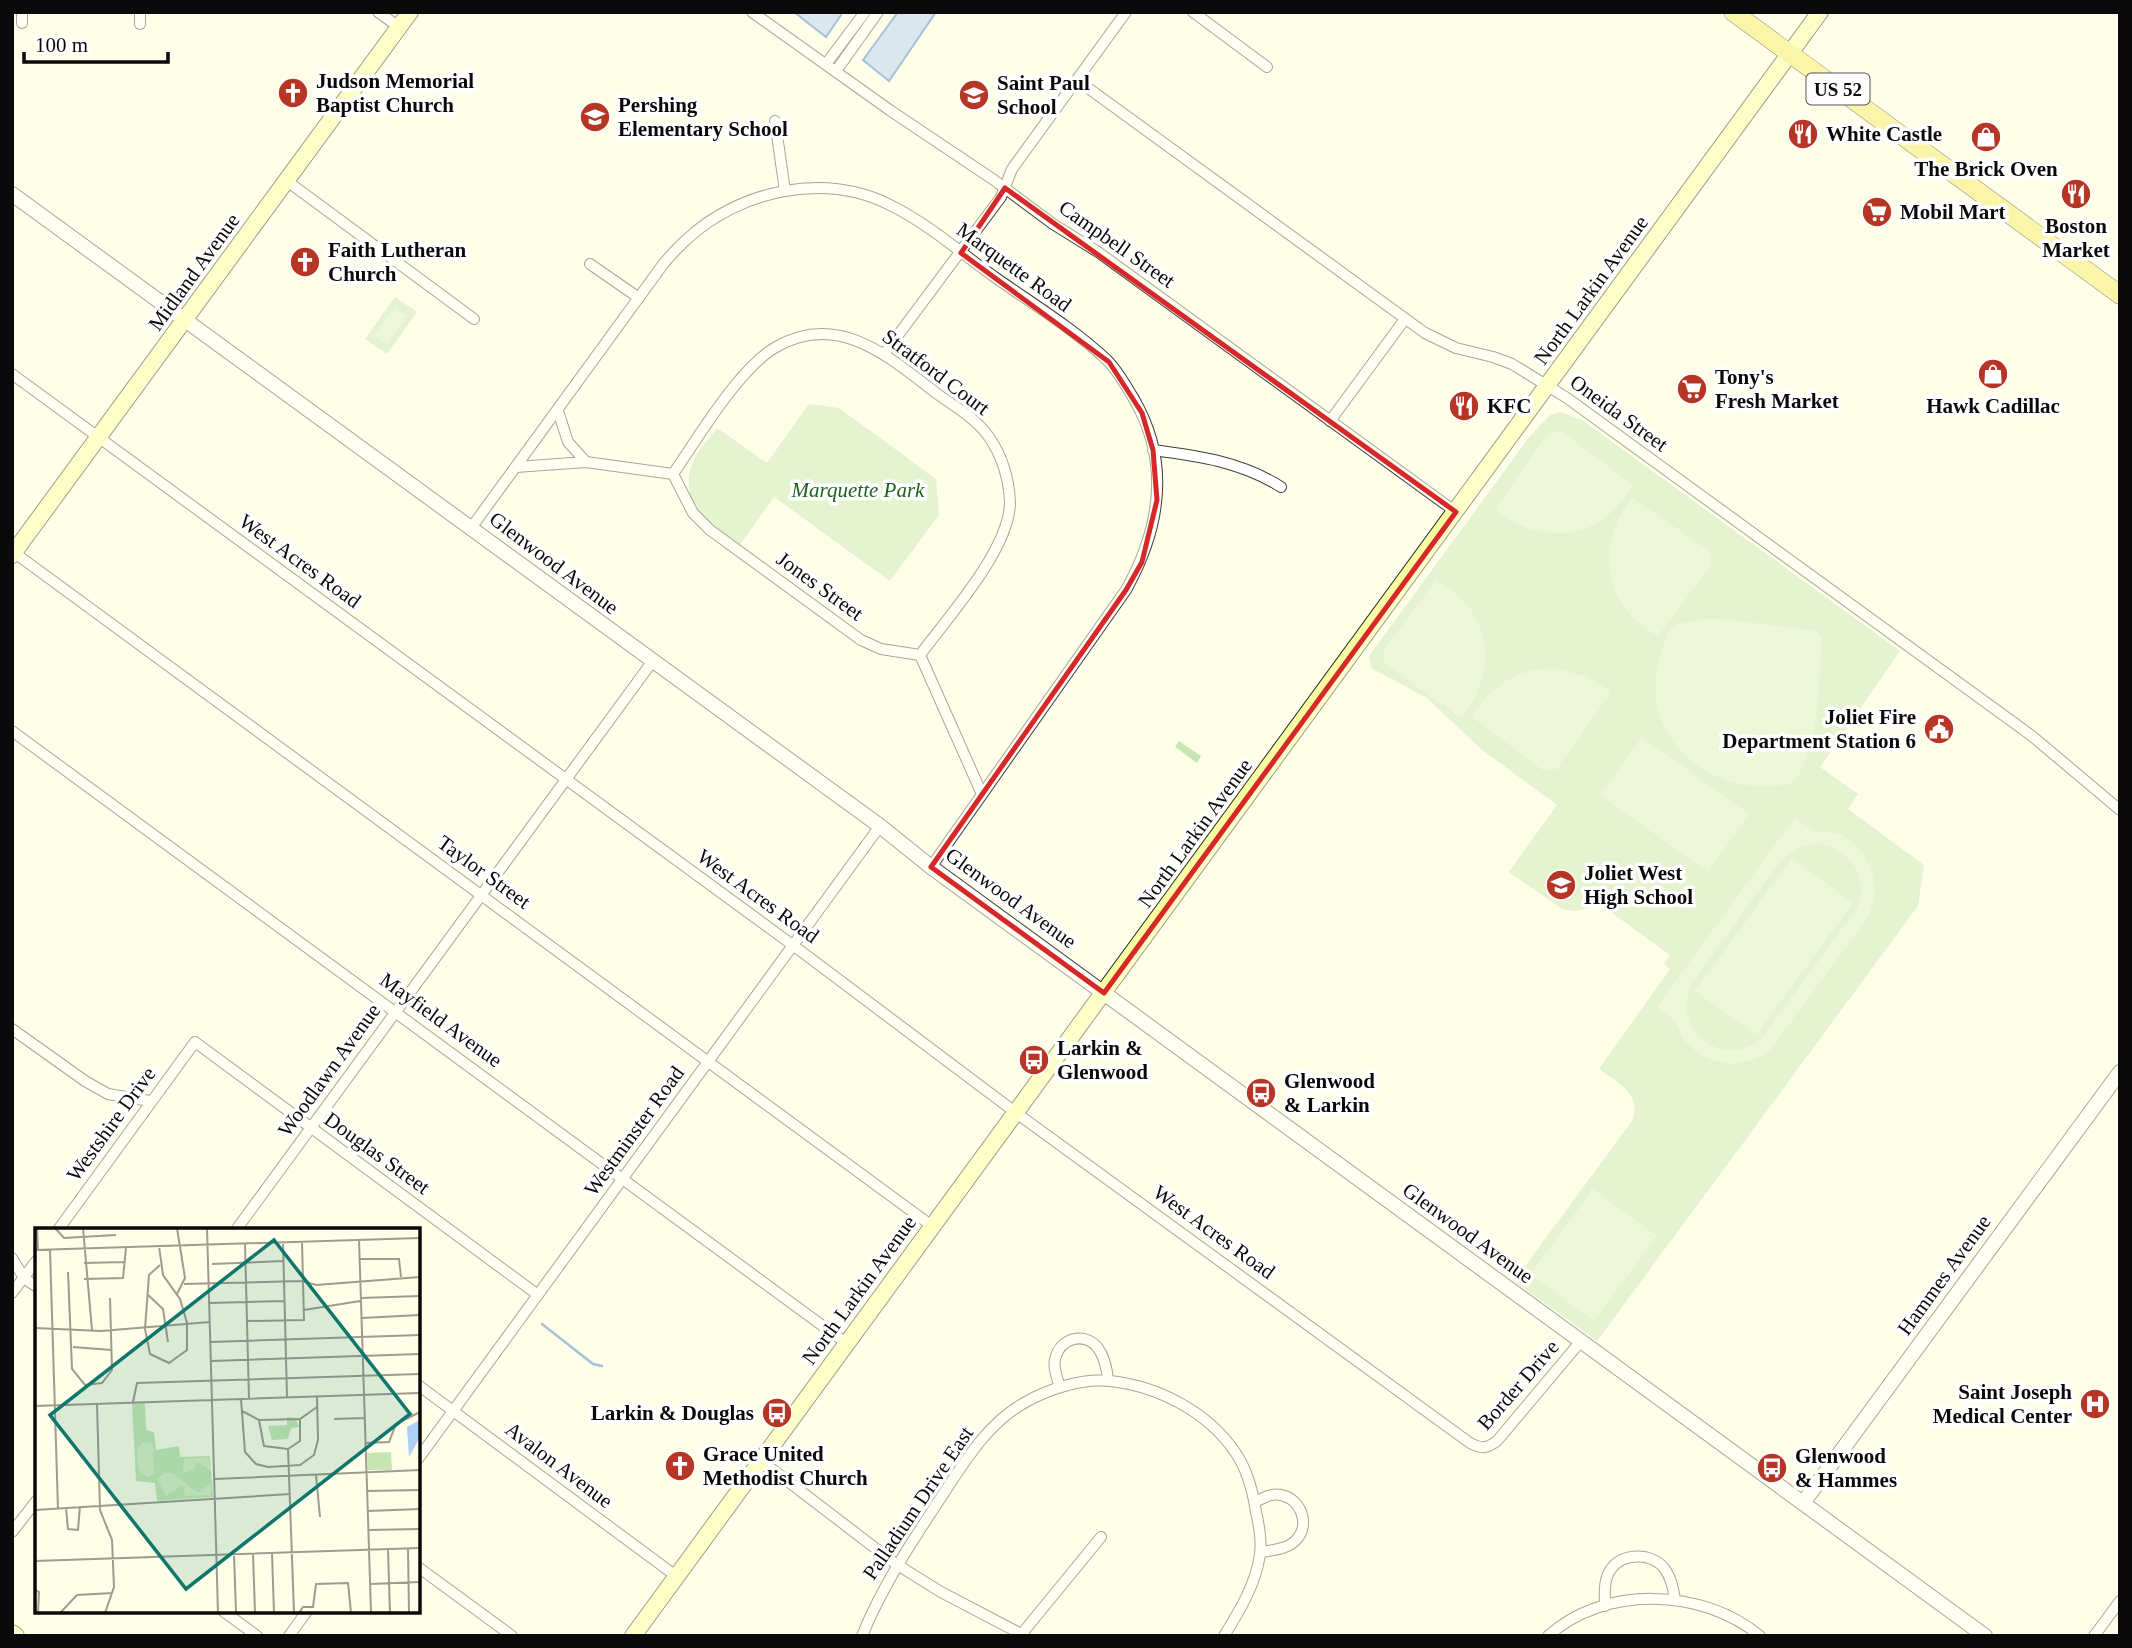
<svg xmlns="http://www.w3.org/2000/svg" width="2132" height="1648" viewBox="0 0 2132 1648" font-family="Georgia,serif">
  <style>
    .green { fill: #c6e7b3 }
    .pitch { fill: #daefc5; fill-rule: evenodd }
    .water { fill: #adcff5; stroke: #3678cb; stroke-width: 2 }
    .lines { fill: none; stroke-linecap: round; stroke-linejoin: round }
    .stream { stroke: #3678cb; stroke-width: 2.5 }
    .minor-casing { stroke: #3d3d3d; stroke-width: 12 }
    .tertiary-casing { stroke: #3d3d3d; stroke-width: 16 }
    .secondary-casing { stroke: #2c2c2c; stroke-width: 18 }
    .primary-casing { stroke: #1b1b1b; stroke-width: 19 }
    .minor { stroke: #fff; stroke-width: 10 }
    .tertiary { stroke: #fff; stroke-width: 14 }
    .secondary { stroke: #fafea3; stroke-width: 16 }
    .primary { stroke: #f7ea5f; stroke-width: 18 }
    .marked { fill: none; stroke: #d62828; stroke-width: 5; stroke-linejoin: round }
    .labels { text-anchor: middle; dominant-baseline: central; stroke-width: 7; stroke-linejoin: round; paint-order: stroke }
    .shield { fill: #fff; stroke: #545454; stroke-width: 2 }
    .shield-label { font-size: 19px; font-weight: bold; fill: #0a0a0a }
    .poi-label { font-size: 21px; font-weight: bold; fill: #0a0a0a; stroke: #fff; text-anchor: start }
    .street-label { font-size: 21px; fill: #0a0a0a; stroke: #fff }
    .park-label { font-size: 21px; font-style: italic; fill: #20601d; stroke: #fff }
    .inset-road { fill: none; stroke: #9d9c8f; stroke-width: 2 }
    .view { fill: #0f766e; fill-opacity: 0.15; stroke: #0f766e; stroke-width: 3.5 }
    .inset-edge { fill: none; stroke: #0a0a0a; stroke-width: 3.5 }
  </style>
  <rect width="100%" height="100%" fill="#fffee8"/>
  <g class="green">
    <polygon points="395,297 417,312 387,354 365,339"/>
    <path d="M809,404L839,408L936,479L939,515L890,581L774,497L740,545C710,523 675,502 694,460C699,448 710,438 717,428L767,463Z"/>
    <path d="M1560,412L1582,420L1900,651L1820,767L1858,794L1848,809L1924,865L1918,906L1597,1341L1514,1281L1632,1121C1643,1095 1617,1082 1599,1069L1670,969L1664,964L1670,955L1601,905L1575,911L1562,909L1509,872L1557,805L1481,749L1427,698L1373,669L1371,667L1369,656L1530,436L1550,415Z"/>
    <polygon points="1179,741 1201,756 1197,763 1175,747"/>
  </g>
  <g class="pitch">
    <polygon points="395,307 407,316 387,344 374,335"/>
    <path d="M1561,431L1633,485C1602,540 1544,548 1495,510L1548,433Z"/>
    <path d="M1632,498L1710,551L1712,564L1658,636C1603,605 1594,547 1632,498Z"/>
    <path d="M1436,580C1492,611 1500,668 1462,718L1385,664L1383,651Z"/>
    <path d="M1704,619H1723L1817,631L1822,638C1818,685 1821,741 1794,782C1735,799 1664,763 1656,698C1653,676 1661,650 1669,630L1679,624Z"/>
    <path d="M1554,668L1588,677L1611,692L1557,769L1544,771L1472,717C1491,685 1517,669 1554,668Z"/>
    <polygon points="1642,737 1749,814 1708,872 1600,795"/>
    <path d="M1795,817C1800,821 1808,828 1814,830C1823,833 1831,831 1841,835C1872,851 1884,890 1866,920L1770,1050C1745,1070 1709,1068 1687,1043C1680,1036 1679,1027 1674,1020C1670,1015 1662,1010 1657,1007ZM1817,843C1849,847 1870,877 1857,908L1762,1038C1723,1071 1671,1030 1691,984L1781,860L1799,847Z"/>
    <polygon points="1792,858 1853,903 1756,1035 1695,991"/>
    <polygon points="1593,1189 1657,1236 1594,1321 1530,1274"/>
  </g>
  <g class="water">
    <polygon points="794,12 843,12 826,37"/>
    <polygon points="898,12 936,12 889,81 863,60"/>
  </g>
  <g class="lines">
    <polyline class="stream" points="542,1324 593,1364 602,1366"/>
    <g class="minor-casing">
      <g id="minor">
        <polyline points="378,12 399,27"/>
        <polyline points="752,12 891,111 994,180 1053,224 1098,252 1456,512"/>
        <polyline points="1193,12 1267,67"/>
        <polyline points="22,23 22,12"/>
        <polyline points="140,24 140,12"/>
        <polyline points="826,64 865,12"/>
        <polyline points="836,71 878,12"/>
        <polyline points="1077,80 1425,333 1456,348 1493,357 1512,364 1567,398 2032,736 2120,810"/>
        <polyline points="775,121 785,191"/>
        <polyline points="287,181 474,319"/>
        <polyline points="590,264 639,298"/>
        <polyline points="884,354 1001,197 1012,169 1126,12"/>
        <path d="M12,374L794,946L1015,1112L1470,1443C1482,1449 1486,1449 1497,1441L1581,1341"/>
        <polyline points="558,411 568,442 586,462"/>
        <polyline points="1330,421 1405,319"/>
        <path d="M1153,450C1199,456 1242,462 1281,487"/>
        <polyline points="516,467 586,462 673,474"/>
        <path d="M673,474C698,438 739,368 776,347C839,311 889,357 936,393C954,406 977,419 989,437C1002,456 1009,480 1010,502C1010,549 948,617 920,655"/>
        <polyline points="673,474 693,513 710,530 861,640 881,649 920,655"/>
        <path d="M471,528L664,263C671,255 678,247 686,240C739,190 826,171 892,206C930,225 962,254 996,278C1033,304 1074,329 1107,360C1118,371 1126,386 1134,399C1171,463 1160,529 1126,590L931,867"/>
        <polyline points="12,551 932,1226"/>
        <polyline points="920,655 981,792"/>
        <polyline points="12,731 846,1343"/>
        <polyline points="12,1029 85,1081 108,1094 150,1101"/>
        <polyline points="58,1230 195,1042 538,1295"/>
        <polyline points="236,1230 652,662"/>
        <polyline points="12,1258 24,1278 37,1287"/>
        <polyline points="12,1293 37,1260"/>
        <polyline points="418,1385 676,1576"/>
        <path d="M1060,1387C1057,1378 1053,1368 1055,1359C1060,1338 1084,1331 1098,1348C1105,1358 1107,1369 1108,1380"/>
        <polyline points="418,1459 880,826"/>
        <polyline points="760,1460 896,1564 941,1592 1025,1636"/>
        <path d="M1255,1502C1263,1498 1271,1493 1281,1495C1301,1499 1310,1524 1297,1539C1289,1549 1273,1550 1261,1552"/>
        <polyline points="12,1532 37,1500"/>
        <polyline points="418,1567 512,1636"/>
        <path d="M1605,1606C1605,1594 1603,1580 1611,1569C1623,1552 1652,1553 1664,1568C1671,1577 1673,1588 1675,1599"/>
        <polyline points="223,1611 257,1636"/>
        <polyline points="289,1636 307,1611"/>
        <path d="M862,1636C882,1587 909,1546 938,1502C962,1466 985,1425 1024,1403C1048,1389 1082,1378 1110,1381C1158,1386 1208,1412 1235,1452C1247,1469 1253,1492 1256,1512C1259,1525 1262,1540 1260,1554C1256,1584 1240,1610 1224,1636"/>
        <polyline points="1020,1636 1101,1537"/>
        <path d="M1548,1636C1604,1585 1703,1588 1760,1636"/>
        <polyline points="2094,1636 2120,1601"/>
      </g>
    </g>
    <g class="tertiary-casing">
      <g id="tertiary">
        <polyline points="12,194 880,826 931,867 1985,1636"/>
        <polyline points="1803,1503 2120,1072"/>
      </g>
    </g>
    <g class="secondary-casing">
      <g id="secondary">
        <polyline points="12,555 410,12"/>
        <polyline points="12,1633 16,1636"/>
        <polyline points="633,1636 1820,12"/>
      </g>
    </g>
    <g class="primary-casing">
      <polyline id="primary" points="1733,12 2120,295"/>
    </g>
    <use href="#minor" class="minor"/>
    <use href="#tertiary" class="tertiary"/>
    <use href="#secondary" class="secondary"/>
    <use href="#primary" class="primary"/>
  </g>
  <path d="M0 0H2132V1648H0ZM1005,188L1456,512L1104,993L931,867L1126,590L1142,562L1157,500L1153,450L1142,413L1109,362L961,253Z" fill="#fffee8" fill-opacity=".55" fill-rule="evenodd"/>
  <path class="marked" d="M1005,188L1456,512L1104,993L931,867L1126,590L1142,562L1157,500L1153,450L1142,413L1109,362L961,253Z"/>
  <defs>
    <g id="church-disc" transform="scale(1.575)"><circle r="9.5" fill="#b73525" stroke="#fff"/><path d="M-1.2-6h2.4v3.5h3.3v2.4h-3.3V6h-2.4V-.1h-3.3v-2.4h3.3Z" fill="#fff"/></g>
    <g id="school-disc" transform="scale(1.575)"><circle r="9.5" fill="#b73525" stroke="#fff"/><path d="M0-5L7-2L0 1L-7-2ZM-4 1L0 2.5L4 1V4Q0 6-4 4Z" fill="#fff"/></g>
    <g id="restaurant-disc" transform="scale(1.575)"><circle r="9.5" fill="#b73525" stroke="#fff"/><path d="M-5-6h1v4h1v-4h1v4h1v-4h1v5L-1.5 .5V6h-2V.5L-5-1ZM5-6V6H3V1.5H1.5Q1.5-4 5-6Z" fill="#fff"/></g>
    <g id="shop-disc" transform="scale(1.575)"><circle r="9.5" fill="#b73525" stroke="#fff"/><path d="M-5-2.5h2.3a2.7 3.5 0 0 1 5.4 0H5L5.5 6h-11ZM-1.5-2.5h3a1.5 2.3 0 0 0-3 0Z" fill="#fff"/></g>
    <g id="supermarket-disc" transform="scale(1.575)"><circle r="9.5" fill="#b73525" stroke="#fff"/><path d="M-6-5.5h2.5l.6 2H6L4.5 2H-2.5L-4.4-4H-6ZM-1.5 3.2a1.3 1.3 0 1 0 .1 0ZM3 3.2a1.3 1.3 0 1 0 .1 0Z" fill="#fff"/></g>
    <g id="civic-disc" transform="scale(1.575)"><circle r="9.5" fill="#b73525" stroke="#fff"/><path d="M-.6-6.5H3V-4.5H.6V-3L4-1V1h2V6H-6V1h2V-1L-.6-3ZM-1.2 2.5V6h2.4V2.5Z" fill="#fff"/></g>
    <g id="bus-disc" transform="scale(1.575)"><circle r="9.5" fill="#b73525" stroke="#fff"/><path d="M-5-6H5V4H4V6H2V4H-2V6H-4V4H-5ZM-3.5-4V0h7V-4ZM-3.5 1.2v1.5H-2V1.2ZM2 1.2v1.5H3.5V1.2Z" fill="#fff"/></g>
    <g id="hospital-disc" transform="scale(1.575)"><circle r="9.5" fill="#b73525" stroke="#fff"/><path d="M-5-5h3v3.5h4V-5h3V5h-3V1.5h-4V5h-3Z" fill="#fff"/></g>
  </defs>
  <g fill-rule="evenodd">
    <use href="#church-disc" x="293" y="93"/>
    <use href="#school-disc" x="974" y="95"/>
    <use href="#school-disc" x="595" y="117"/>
    <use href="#restaurant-disc" x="1803" y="134"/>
    <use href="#shop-disc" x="1986" y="137"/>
    <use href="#restaurant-disc" x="2076" y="194"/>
    <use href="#supermarket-disc" x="1877" y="212"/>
    <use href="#church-disc" x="305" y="262"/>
    <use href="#shop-disc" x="1993" y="374"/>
    <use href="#supermarket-disc" x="1692" y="389"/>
    <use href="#restaurant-disc" x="1464" y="406"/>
    <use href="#civic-disc" x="1939" y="729"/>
    <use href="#school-disc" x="1561" y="885"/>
    <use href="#bus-disc" x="1034" y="1060"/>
    <use href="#bus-disc" x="1261" y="1093"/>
    <use href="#hospital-disc" x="2095" y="1404"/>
    <use href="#bus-disc" x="777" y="1413"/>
    <use href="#church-disc" x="680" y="1466"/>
    <use href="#bus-disc" x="1772" y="1468"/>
  </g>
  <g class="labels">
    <rect class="shield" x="1806.5" y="73.5" width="63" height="31" rx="5"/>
    <g class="shield-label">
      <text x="1838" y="89">US 52</text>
    </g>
    <g class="poi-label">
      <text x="316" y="81">Judson Memorial<tspan x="316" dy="24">Baptist Church</tspan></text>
      <text x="997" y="83">Saint Paul<tspan x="997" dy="24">School</tspan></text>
      <text x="618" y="105">Pershing<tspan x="618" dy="24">Elementary School</tspan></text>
      <text x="1826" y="134">White Castle</text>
      <text x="1986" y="169" text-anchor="middle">The Brick Oven</text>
      <text x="1900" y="212">Mobil Mart</text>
      <text x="2076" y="226" text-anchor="middle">Boston<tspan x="2076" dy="24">Market</tspan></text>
      <text x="328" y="250">Faith Lutheran<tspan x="328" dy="24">Church</tspan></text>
      <text x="1715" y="377">Tony's<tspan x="1715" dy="24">Fresh Market</tspan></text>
      <text x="1487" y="406">KFC</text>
      <text x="1993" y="406" text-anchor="middle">Hawk Cadillac</text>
      <text x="1916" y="717" text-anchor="end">Joliet Fire<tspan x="1916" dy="24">Department Station 6</tspan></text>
      <text x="1584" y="873">Joliet West<tspan x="1584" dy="24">High School</tspan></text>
      <text x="1057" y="1048">Larkin &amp;<tspan x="1057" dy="24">Glenwood</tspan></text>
      <text x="1284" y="1081">Glenwood<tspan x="1284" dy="24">&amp; Larkin</tspan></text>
      <text x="2072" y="1392" text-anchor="end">Saint Joseph<tspan x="2072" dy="24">Medical Center</tspan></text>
      <text x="754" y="1413" text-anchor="end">Larkin &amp; Douglas</text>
      <text x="703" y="1454">Grace United<tspan x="703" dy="24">Methodist Church</tspan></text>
      <text x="1795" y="1456">Glenwood<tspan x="1795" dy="24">&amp; Hammes</tspan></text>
    </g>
    <g class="street-label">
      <text transform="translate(1117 244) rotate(35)">Campbell Street</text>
      <text transform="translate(1014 267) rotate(36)">Marquette Road</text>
      <text transform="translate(194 272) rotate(-54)">Midland Avenue</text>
      <text transform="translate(1591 290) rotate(-54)">North Larkin Avenue</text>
      <text transform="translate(936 372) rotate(37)">Stratford Court</text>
      <text transform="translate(1619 413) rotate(36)">Oneida Street</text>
      <text transform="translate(300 561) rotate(36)">West Acres Road</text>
      <text transform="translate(554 563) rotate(37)">Glenwood Avenue</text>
      <text transform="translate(820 586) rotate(36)">Jones Street</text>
      <text transform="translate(1195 833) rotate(-54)">North Larkin Avenue</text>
      <text transform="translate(484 872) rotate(36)">Taylor Street</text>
      <text transform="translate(758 896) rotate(36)">West Acres Road</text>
      <text transform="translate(1011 898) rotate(36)">Glenwood Avenue</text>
      <text transform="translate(441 1020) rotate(36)">Mayfield Avenue</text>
      <text transform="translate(329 1070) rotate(-54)">Woodlawn Avenue</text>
      <text transform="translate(111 1124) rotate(-54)">Westshire Drive</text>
      <text transform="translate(634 1131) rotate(-54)">Westminster Road</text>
      <text transform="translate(377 1153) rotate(36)">Douglas Street</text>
      <text transform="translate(1214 1232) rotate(36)">West Acres Road</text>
      <text transform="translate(1468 1233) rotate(36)">Glenwood Avenue</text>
      <text transform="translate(1944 1275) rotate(-54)">Hammes Avenue</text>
      <text transform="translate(859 1290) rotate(-54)">North Larkin Avenue</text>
      <text transform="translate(1518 1385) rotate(-49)">Border Drive</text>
      <text transform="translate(559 1465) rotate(37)">Avalon Avenue</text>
      <text transform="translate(918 1503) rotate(-56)">Palladium Drive East</text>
    </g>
    <g class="park-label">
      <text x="858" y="490">Marquette Park</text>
    </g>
  </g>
  <g transform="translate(35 1228)">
    <rect width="385" height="385" fill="#fffee8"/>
    <path d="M110,175L111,202L119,204L121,222L144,218L145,229L175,228L178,269L122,273L120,255L101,253L97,176ZM252,189L261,190L264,199L256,200L253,211L237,212L233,198L252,197ZM356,224L357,242H333L332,225Z" fill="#c6e7b3"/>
    <path d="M108,214L118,216L119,247L112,249L103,242L102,221ZM175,229L176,243L162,234L158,242L148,245L149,231ZM129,245H138L163,265L176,255V267L150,268L148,257L131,268L122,251Z" fill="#daefc5"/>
    <path d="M385,192V209L374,229L372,199Z" fill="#adcff5"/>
    <path class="inset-road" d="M2,0L3,22M20,0L29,10L81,7M48,0L57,102M142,0L150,50L142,66M172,0L183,385M324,12L334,321M248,14L252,169M210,16L214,171M124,18L128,47L145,71L152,95V122L134,135L115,126L110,101L114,47L125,37M0,22L385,10M15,22L23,281M325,31H364L366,49M49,35L90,34M177,36L248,33M33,44L37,141L50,157L67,155L77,142L75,70M49,51L88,50L91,20M149,56L267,53L281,57L385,49M112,66L128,81L133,114M326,70L385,68M174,75L249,73M269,82L325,73M327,90L385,87M212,93L269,92L267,14M0,100L66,103L175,94M175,114L385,107M38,119L77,122M176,133L385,126M206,171L210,224L221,236L233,239L265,237L279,227L283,212L282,169M98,174L102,155L385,146M62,176L65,282L77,312L79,359L70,385M0,178L385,165M207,183L224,192L265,191L282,179M299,191L329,190M224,192L229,218L253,221L265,213V191M331,215L354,214L361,196L385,184M253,221L259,385M281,247L285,289M180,251L385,242M332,263L385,262M31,280L33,301L43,302L45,278M0,282L255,266M333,283L385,281M334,302L385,301M373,321L374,385M334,322L336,385M353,322L355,385M237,325L239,385M199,326L201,385M218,326L220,385M0,333L385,320M335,356L385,354M0,362L4,364L3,385M25,385L42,367L78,365M264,385L268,379H278L281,356L313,355L316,385"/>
    <path class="view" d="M239,12L375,186L151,361L15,187Z"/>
    <rect width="385" height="385" class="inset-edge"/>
  </g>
  <rect width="2132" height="1648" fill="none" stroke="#0a0a0a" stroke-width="28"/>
  <path d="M24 52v10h144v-10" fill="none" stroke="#0a0a0a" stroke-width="3.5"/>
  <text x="35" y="52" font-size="21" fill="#0a0a0a" stroke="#ffffff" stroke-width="5" paint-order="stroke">100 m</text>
</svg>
